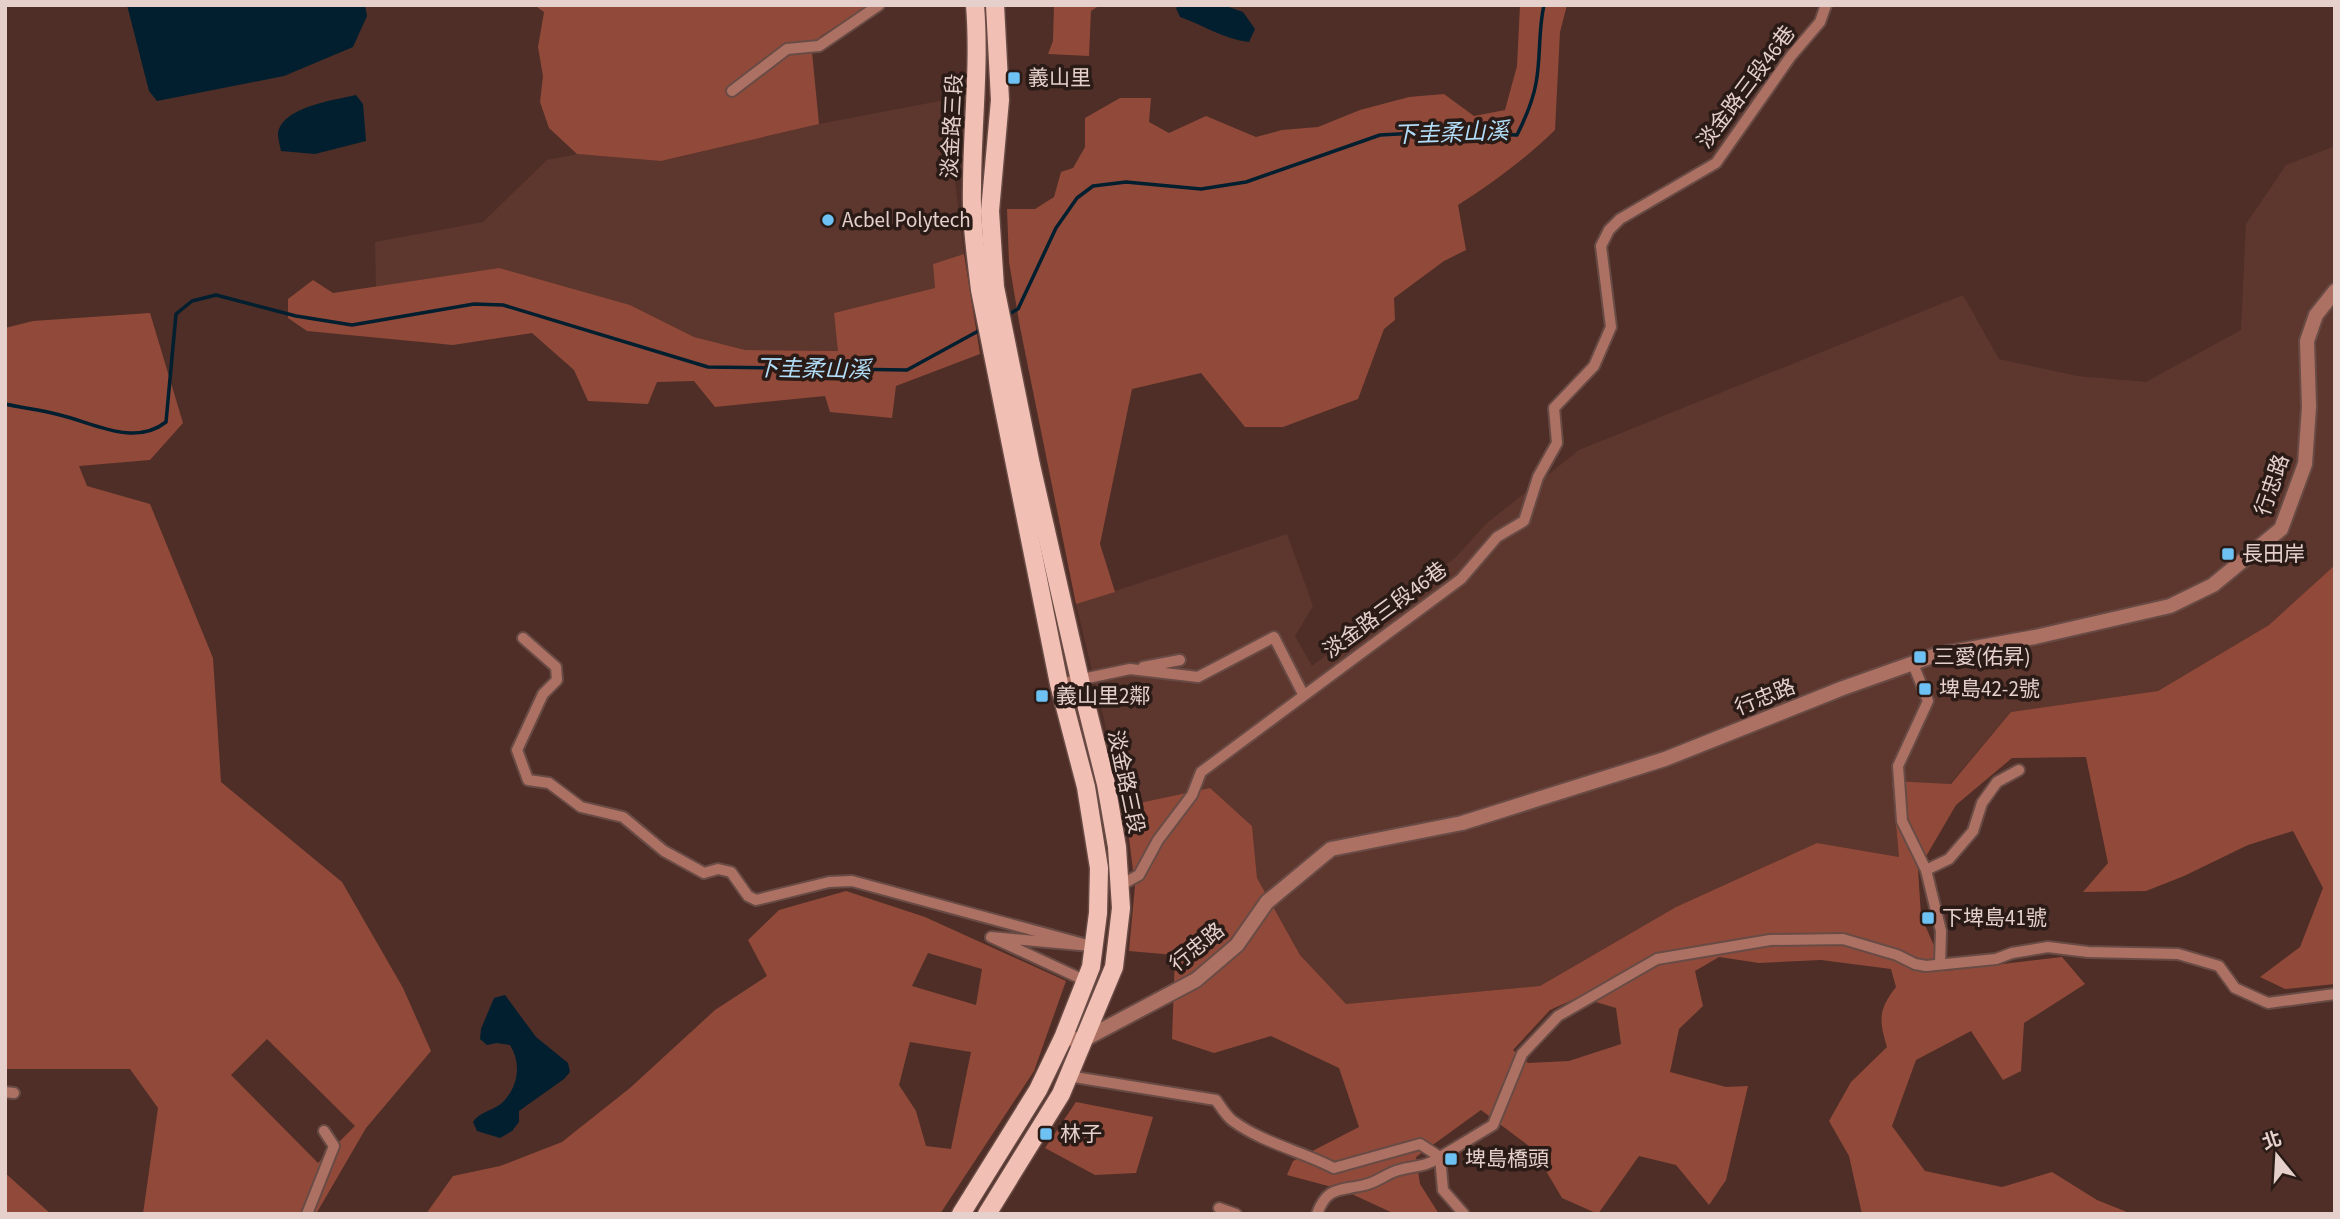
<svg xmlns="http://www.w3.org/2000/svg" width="2340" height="1219" viewBox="0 0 2340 1219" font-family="'Source Sans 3','Noto Sans TC',sans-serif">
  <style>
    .built { fill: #5d372e }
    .green { fill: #914a3a; fill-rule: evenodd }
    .water { fill: #021f2f }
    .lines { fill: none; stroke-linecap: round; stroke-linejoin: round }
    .stream { stroke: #021f2f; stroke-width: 3.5 }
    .minor-casing { stroke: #694b45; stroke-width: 14 }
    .tertiary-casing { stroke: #694b45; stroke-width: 18 }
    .primary-casing { stroke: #694b45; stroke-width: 21 }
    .minor { stroke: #ad7163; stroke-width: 10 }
    .tertiary { stroke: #ad7163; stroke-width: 14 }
    .primary { stroke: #f1bfb3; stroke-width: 18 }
    .poi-dot { fill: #6ec2f3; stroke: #2a1b17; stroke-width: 2.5 }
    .labels { text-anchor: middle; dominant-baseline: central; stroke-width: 7; stroke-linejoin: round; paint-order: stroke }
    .poi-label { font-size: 21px; fill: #e5d0cb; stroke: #2a1b17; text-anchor: start }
    .street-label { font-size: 21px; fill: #e5d0cb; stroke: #2a1b17 }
    .water-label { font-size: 23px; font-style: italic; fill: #b2def9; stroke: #2a1b17 }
  </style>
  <rect width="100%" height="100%" fill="#4e2e27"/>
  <g class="built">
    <polygon points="955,98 950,143 964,254 933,264 935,288 834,313 839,351 745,350 694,337 630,305 499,268 376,287 375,242 483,222 547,160 577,154 662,161 819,124"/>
    <polygon points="2335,146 2335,565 2269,625 2158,691 2011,712 1950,784 1892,781 1899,857 1817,843 1676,907 1540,986 1346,1004 1300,955 1257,878 1252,826 1210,788 1125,806 1076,604 1287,534 1313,606 1295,636 1312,666 1455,558 1487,523 1579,450 1963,295 1999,359 2077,376 2146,382 2241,330 2246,224 2286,165"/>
  </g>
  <g class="green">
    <polygon points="534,5 870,5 821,36 812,52 819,124 661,161 577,154 549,128 540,102 543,76 538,47 544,12"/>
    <polygon points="1054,5 1100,5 1091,11 1089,56 1048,54 1053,41"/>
    <path d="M1520,5H1567L1560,32L1555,130C1525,159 1493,183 1458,205L1466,250L1444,261L1394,298L1395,320L1384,329L1358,399L1283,427H1245L1201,373L1132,389L1100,544L1115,592L1076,604L1020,327L1009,262L1007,209H1035L1054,197L1061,172L1073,168L1085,147V118L1120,98H1151L1149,122L1169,133L1206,116L1256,137L1282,130L1318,127L1360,110L1409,97L1444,94L1474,116L1505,110L1517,66Z"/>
    <polygon points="964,254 980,354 896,386 892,418 830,412 825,396 715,407 694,381 657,382 648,404 588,401 574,370 532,333 453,345 307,331 288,318 288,299 313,280 333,293 499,268 630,305 694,337 745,350 838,351 834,313 935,288 933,264"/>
    <path d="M150,313L183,423L150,460L79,466L87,486L150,504L213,658L221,782L342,882L403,988L431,1051L366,1128L316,1214H143L158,1108L130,1069H5V328L33,321ZM267,1039L355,1126L318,1163L231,1075Z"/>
    <path d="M2335,565V984L2285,989L2260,977L2300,947L2323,888L2293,831L2248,845L2184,876L2146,891L2083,892L2108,863L2086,757L2012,758L1956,805L1918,870L1921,916L1945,971L2062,957L2085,984L2024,1023L2021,1071L2003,1080L1971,1031L1916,1060L1892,1126L1925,1171L2002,1187L2052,1172L2097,1200L2132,1214H1862L1849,1156L1829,1121L1851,1082L1887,1047C1879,1020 1878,1010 1896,987L1891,969L1821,960L1759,963L1719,957L1695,971L1703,1006L1679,1029L1670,1072L1726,1087L1748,1086L1726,1180L1709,1205L1676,1165L1639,1156L1598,1214L1562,1198L1533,1149L1481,1110L1416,1157L1420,1184L1439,1214H1395L1343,1190L1287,1175L1293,1161L1359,1127L1339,1068L1271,1036L1214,1053L1172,1039L1175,955L1129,951L1135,886L1125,806L1210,788L1252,826L1257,878L1300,955L1346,1004L1540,986L1676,907L1817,843L1899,857L1892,781L1951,784L2011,712L2158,691L2269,625ZM1579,997L1616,1008L1621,1044L1569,1061L1528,1063L1513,1050L1550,1010Z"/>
    <path d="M846,891L925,917L1066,981L1034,1071L940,1214H426L453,1176L500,1166L562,1142L630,1088L715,1010L767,976L748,940L779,910ZM928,953L982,969L976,1005L912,986ZM910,1042L971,1052L951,1149L926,1146L916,1111L899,1085Z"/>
    <polygon points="1076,1102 1153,1117 1136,1173 1095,1175 1045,1148"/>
    <polygon points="5,1173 51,1214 5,1214"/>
  </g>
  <g class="water">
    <polygon points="127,5 365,5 367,16 353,47 284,76 157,101 149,91"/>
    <path d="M1179,5H1223L1243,12L1255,29L1249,42C1224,39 1203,25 1180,17L1176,8Z"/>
    <path d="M356,95L363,104L366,141L315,154L281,151C280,146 278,139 278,134C281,107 335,100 356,95Z"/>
    <path d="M505,995L536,1037L568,1063L570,1072L564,1079L519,1111V1122L512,1131L500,1138L477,1131L473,1122C480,1111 496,1110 504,1101C519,1084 521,1063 510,1045L497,1043L487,1045L480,1039L481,1029L494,998Z"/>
  </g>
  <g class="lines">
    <g class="stream">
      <path d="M1007,315L1018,309L1056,228L1077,198L1093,186L1126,182L1201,189L1246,182L1380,135L1435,132L1517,135C1525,119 1533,101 1536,83C1541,57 1538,31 1544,5"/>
      <path d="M5,404C23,408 42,410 60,415C94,423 134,447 166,422L176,314L192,301L216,295L296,316L352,325L474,304L503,305L708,367L907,370L982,329"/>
    </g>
    <g class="minor-casing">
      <g id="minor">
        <polyline points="732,91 787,49 819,46 879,5"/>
        <polyline points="523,638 556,667 557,680 543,694 517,750 528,780 549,783 581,807 623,817 664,851 704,873 718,869 731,872 748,896 756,900 829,882 852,881 1091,946 991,937 1086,981"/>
        <polyline points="1913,664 1928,701 1898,766 1902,821 1926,870 1941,931 1940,964"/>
        <polyline points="1143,667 1180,660"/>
        <polyline points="1059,684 1130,669 1198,677 1274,637 1303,694"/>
        <polyline points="1926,870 1949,859 1973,831 1982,803 1997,782 2019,770"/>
        <polyline points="1119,886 1139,875 1158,840 1192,795 1201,772 1461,579 1497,537 1524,521 1538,477 1557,443 1554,408 1594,366 1611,327 1601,246 1609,230 1620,219 1716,163 1791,56 1820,22 1826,5"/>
        <path d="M1068,1076L1216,1100C1221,1107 1226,1116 1233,1121C1263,1143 1301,1151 1334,1168L1420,1144L1440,1157C1424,1168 1416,1165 1399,1170C1387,1173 1376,1183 1364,1185C1340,1191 1327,1186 1317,1214"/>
        <polyline points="5,1092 14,1093"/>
        <polyline points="1219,1208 1236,1214"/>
        <polyline points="307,1214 334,1146 324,1131"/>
        <polyline points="1464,1214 1443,1190 1440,1157 1493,1125 1522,1054 1558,1016 1657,959 1770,940 1843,939 1897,955 1915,964 1926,966 1996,959 2012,953 2048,947 2088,952 2178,954 2219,966 2235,988 2268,1003 2335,994"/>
      </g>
    </g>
    <g class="tertiary-casing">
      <polyline id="tertiary" points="1063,1038 1083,1040 1196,980 1237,945 1267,902 1331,849 1462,823 1665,759 1843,688 1936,655 2035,637 2170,606 2213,585 2281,529 2305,464 2309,407 2307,341 2316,315 2335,291"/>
    </g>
    <g class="primary-casing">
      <g id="primary">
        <path d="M961,1214L1038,1090L1063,1038L1091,967L1098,913L1099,868L1086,787L1059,684L980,290C976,256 971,222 972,188C972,126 980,67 975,5"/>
        <polyline points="987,1214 1061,1094 1114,967 1121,908 1117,847 1106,784 1080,680 1031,465 995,287 990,211 1000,100 995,5"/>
      </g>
    </g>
    <use href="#minor" class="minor"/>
    <use href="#tertiary" class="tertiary"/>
    <use href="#primary" class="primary"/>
  </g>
  <g class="poi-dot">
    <rect x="1007" y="71" width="14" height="14" rx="3.5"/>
    <circle cx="828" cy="220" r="7"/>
    <rect x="2221" y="547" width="14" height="14" rx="3.5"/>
    <rect x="1913" y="650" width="14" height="14" rx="3.5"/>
    <rect x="1918" y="682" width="14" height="14" rx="3.5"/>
    <rect x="1035" y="689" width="14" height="14" rx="3.5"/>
    <rect x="1921" y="911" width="14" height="14" rx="3.5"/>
    <rect x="1039" y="1127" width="14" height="14" rx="3.5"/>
    <rect x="1444" y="1152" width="14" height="14" rx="3.5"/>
  </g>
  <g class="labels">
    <g class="poi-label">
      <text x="1028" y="78">義山里</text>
      <text x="842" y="220">Acbel Polytech</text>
      <text x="2242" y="554">長田岸</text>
      <text x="1934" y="657">三愛(佑昇)</text>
      <text x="1939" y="689">埤島42-2號</text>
      <text x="1056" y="696">義山里2鄰</text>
      <text x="1942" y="918">下埤島41號</text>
      <text x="1060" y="1134">林子</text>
      <text x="1465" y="1159">埤島橋頭</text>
    </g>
    <g class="street-label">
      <text transform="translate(1746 87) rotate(-53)">淡金路三段46巷</text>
      <text transform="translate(952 126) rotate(-87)">淡金路三段</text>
      <text transform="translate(2272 485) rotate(-71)">行忠路</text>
      <text transform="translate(1385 610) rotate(-36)">淡金路三段46巷</text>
      <text transform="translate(1765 697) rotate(-22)">行忠路</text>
      <text transform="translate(1126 782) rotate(78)">淡金路三段</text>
      <text transform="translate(1197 947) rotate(-39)">行忠路</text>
    </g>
    <g class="water-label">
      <text transform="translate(1451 133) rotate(-2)">下圭柔山溪</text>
      <text transform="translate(813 369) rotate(1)">下圭柔山溪</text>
    </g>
  </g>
  <rect width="2340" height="1219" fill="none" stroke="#e5d0cb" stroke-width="14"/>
  <g transform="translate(2277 1156) rotate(342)" stroke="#2a1b17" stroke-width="5" paint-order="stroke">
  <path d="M0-5L12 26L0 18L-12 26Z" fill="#e5d0cb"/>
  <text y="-10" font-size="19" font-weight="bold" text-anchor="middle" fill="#e5d0cb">北</text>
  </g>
</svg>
